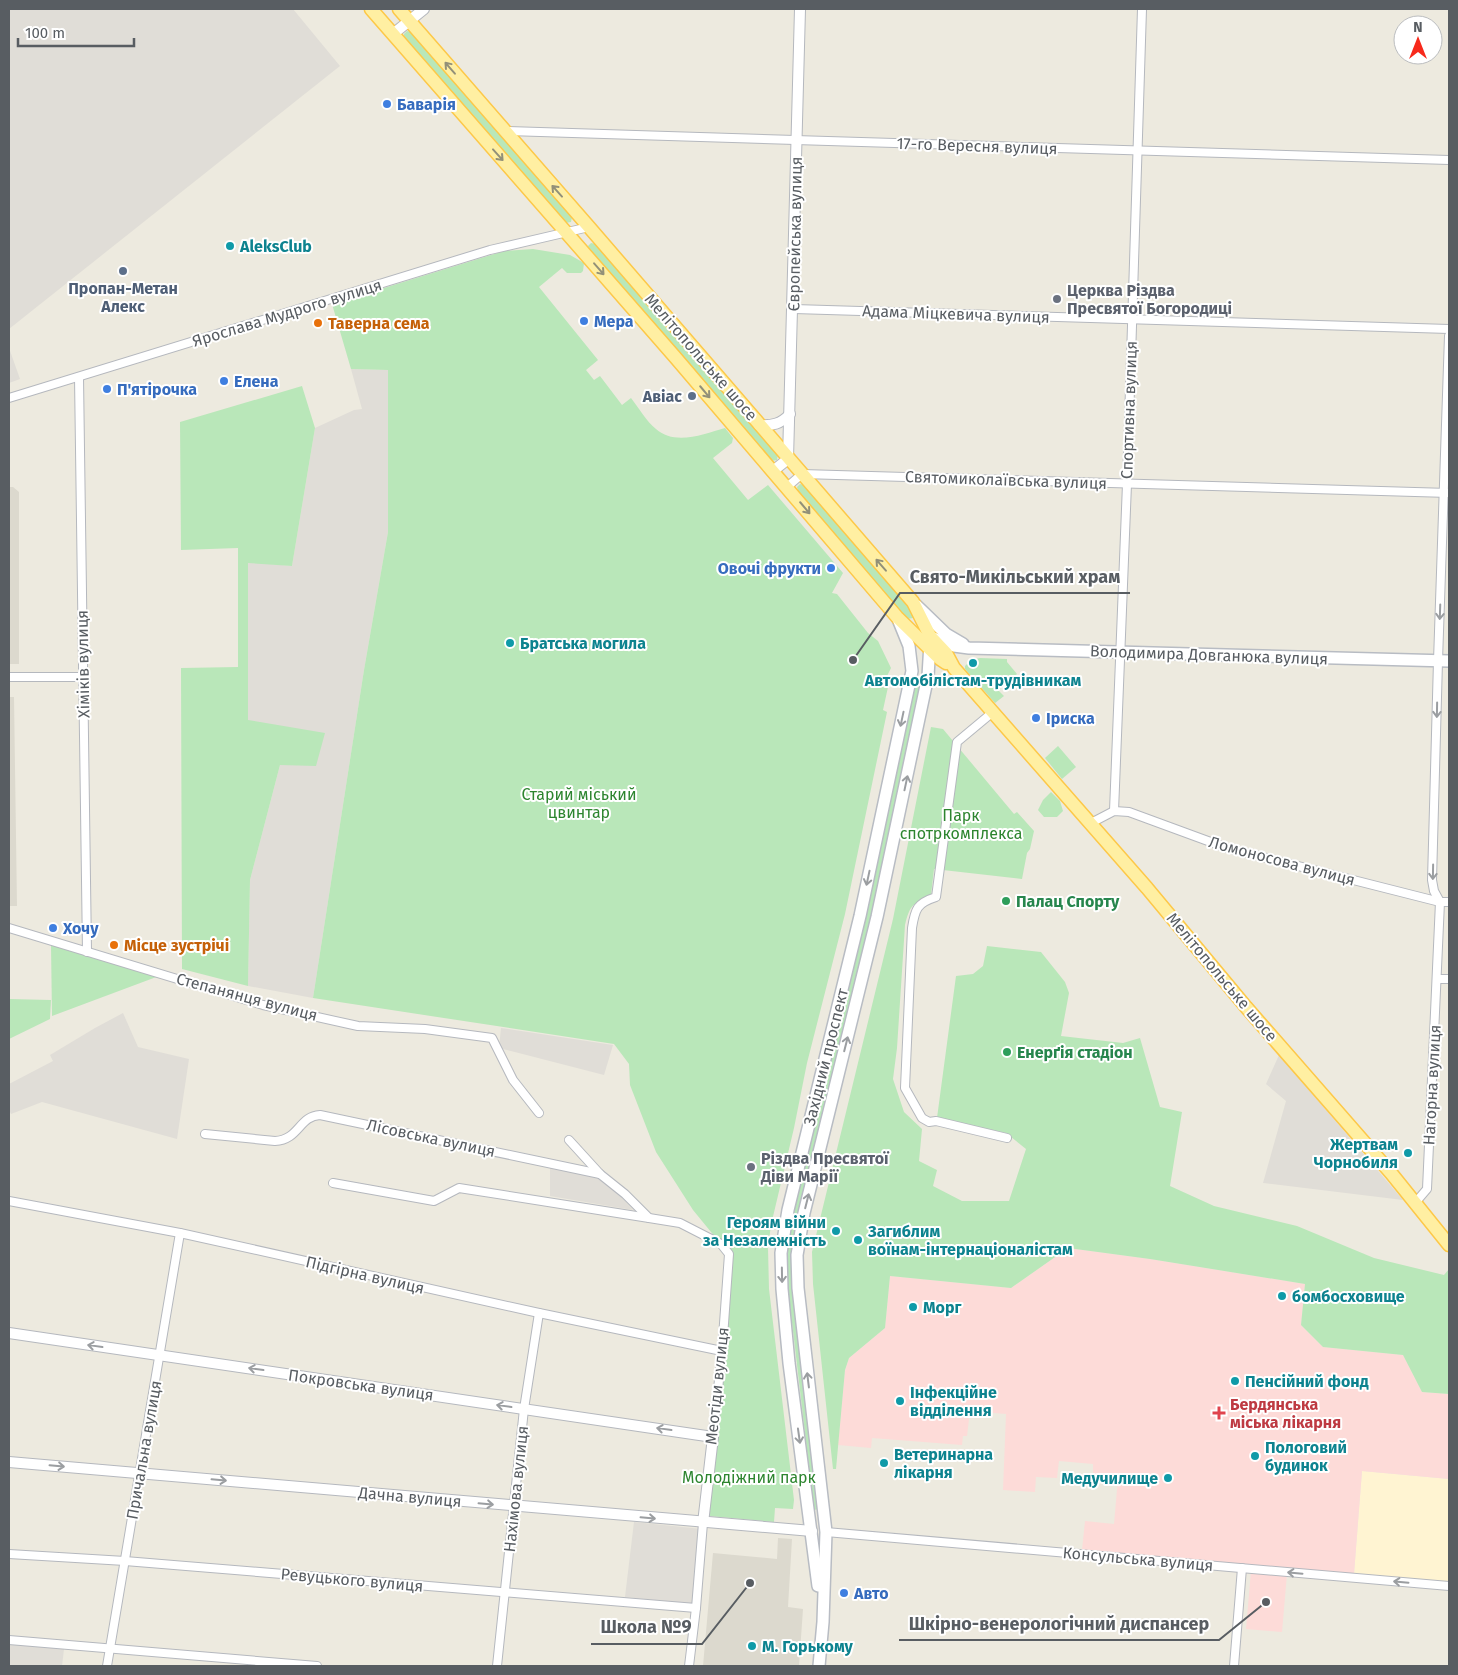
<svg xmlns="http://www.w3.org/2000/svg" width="1458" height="1675" viewBox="0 0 1458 1675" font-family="'Fira Sans',sans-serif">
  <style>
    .commercial { fill: #fff4d2 }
    .industrial { fill: #e0ddd7 }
    .education { fill: #dcd9ce }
    .medical { fill: #fddbd8 }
    .green { fill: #b9e7b9 }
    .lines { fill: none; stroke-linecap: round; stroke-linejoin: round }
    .minor-casing { stroke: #b5b8be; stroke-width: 10 }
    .tertiary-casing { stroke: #b5b8be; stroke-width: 12 }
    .secondary-casing { stroke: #b8bcc3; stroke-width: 14 }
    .primary-casing { stroke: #fdc848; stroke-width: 15 }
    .minor { stroke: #fff; stroke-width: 8 }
    .tertiary { stroke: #fff; stroke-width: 10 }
    .secondary { stroke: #fff; stroke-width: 11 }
    .primary { stroke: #ffefa2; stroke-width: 12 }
    .oneway { stroke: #929078 }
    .oneway2 { stroke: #9b9ea1 }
    .shop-dot { fill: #3f7fe0; stroke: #fff; stroke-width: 2 }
    .culture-dot { fill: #0f9aa8; stroke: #fff; stroke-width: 2 }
    .service-dot { fill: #5c6f8a; stroke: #fff; stroke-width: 2 }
    .worship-dot { fill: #6b7280; stroke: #fff; stroke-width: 2 }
    .food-dot { fill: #e8710a; stroke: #fff; stroke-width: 2 }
    .leisure-dot { fill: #2e9e5b; stroke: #fff; stroke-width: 2 }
    .health-dot { fill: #e0444e; stroke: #fff; stroke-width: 2 }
    .labels { text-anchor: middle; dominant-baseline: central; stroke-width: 4; stroke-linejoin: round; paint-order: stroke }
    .shop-label { font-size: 16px; font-weight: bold; fill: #366cbe; stroke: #fff; text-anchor: start }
    .street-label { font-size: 16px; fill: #585d62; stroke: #fff }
    .culture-label { font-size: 16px; font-weight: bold; fill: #0d838f; stroke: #fff; text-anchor: start }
    .service-label { font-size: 16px; font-weight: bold; fill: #4e5e75; stroke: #fff }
    .worship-label { font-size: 16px; font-weight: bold; fill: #5b616d; stroke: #fff; text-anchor: start }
    .food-label { font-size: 16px; font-weight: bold; fill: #c56008; stroke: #fff; text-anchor: start }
    .park-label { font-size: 16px; fill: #2d852f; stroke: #fff }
    .leisure-label { font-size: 16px; font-weight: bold; fill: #27864d; stroke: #fff; text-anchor: start }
    .health-label { font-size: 16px; font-weight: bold; fill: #be3a42; stroke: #fff; text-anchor: start }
    .leader { fill: none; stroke: #585d62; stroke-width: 2 }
    .callout-dot { fill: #585d62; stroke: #fff; stroke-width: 2 }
    .callout-label { font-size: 18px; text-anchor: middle; font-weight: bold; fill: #585d62; stroke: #fff; stroke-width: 4; stroke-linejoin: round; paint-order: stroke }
  </style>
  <rect width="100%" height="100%" fill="#edeadf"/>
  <polygon class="commercial" points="1362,1471 1449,1479 1449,1583 1354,1574"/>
  <g class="industrial">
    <polygon points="9,9 293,9 340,66 9,329"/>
    <polygon points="9,348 20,379 9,383"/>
    <polygon points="351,369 388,370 388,532 364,670 313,998 248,986 250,880 280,765 248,720 248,562 292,566 315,428 354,410 362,409"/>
    <polygon points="123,1013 138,1047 189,1059 177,1139 42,1102 11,1114 9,1110 9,1084 53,1061 50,1055 95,1028"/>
    <polygon points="501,1028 613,1045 604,1075 499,1048"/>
    <polygon points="1279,1055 1403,1200 1263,1183 1286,1101 1266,1084"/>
    <polygon points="550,1166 600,1174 633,1210 550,1196"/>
    <polygon points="634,1522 702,1529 696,1604 625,1597"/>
    <polygon points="9,1643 64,1649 62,1666 9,1666"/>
  </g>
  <g class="education">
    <polygon points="9,487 13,487 19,492 19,664 9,664"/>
    <polygon points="9,697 14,697 17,906 9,906 10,924 9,924"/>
    <polygon points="778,1538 792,1539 788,1607 803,1609 799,1666 703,1666 713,1553 777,1559"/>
  </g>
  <g class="medical">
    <polygon points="1068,1248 1150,1259 1305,1284 1301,1325 1323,1347 1403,1355 1422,1392 1449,1394 1449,1479 1362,1471 1354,1574 1082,1550 1085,1521 1114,1524 1118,1478 1093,1476 1093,1464 1059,1461 1057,1478 1036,1477 1035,1492 1003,1490 1006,1414 970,1411 967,1436 963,1436 962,1445 872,1438 871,1448 838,1445 845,1371 849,1358 885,1328 890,1276 1011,1288"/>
    <polygon points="1251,1571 1287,1574 1282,1632 1246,1629"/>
  </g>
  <g class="green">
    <polygon points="407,31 411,32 572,217 571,222 565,223 404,37 404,34"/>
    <polygon points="591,243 596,244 778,454 777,460 771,461 589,250 588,246"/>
    <path d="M533,249L570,255L584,263L583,271L581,273H567L562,268L539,287L598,360L586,370L594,380L600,376L622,405L631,398C639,408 646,421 656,429C675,446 704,434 725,428L733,438L732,443L713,458L748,500L768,485L843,573L832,593L837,594L868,633L878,641L891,668L886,678L888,687L883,710L887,712L845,914L807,1063L794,1128L771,1225L768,1248L769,1289L794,1500L793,1509L775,1508L774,1522L709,1516L706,1509L729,1254L693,1210L656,1152L630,1085L629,1064L614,1044L313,998L364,670L388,532V370L351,369L332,304L504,251Z"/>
    <polygon points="302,386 315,428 292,566 248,563 248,720 325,733 316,766 280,765 250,880 248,986 182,969 181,668 238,667 238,548 181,550 180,422"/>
    <polygon points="800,484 804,485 914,613 913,618 907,619 798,491 797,487"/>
    <polygon points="980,658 1007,659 1007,662 1017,674 998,690 1004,696 995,703 965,669 965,666 971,660"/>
    <polygon points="916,677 921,678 794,1288 800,1355 819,1509 814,1510 788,1288 786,1254 794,1211 866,916"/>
    <path d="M931,727L943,729L1014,814L1017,812L1034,831L1030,849L1027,853L1022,879L934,869L931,895C912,904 910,905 905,925L897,1048L893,1079L904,1112L922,1129L919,1161L937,1170L933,1186L962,1201H1009L1026,1149L1006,1133L937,1118L956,976L973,974L983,966L987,946L1041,952L1065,982L1069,993L1061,1036L1123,1043L1140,1038L1160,1107L1182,1112L1170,1186L1214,1206L1297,1226L1374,1258L1444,1275L1449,1269V1394L1422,1392L1403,1355L1323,1347L1301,1325L1305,1284L1150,1259L1068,1248L1011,1288L890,1276L885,1328L849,1358L845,1370L836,1469H833L813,1284L812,1252L893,919Z"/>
    <polygon points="1058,746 1076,767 1062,779 1045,758"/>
    <polygon points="1051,792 1060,801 1063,811 1057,817 1044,817 1038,810 1043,800"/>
    <polygon points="51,945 159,976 52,1016"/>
    <polygon points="9,999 51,1000 50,1019 9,1039"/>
  </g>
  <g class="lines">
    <g class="minor-casing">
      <g id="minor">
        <polyline points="505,131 1449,160"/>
        <polyline points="794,309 1449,329"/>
        <polyline points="79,377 87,952"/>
        <polyline points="9,398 490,250 589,227"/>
        <polyline points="787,487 802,474 1449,493"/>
        <polyline points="9,677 83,677"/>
        <path d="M993,712L957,742L936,897C917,903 915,909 912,928L905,1088L922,1118L929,1122L936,1121L1007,1138"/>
        <polyline points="1114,811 1127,484 1142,9"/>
        <polyline points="1091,823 1114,811 1129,812 1227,848 1440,902 1449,902"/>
        <polyline points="9,928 263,1005 358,1026 425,1029 492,1038 513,1080 539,1113"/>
        <polyline points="1437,979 1449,979"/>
        <path d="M205,1134L275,1141C299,1140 299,1116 320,1115L600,1174L625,1194L649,1218L680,1223L721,1244L729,1254L722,1351L713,1437"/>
        <polyline points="569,1140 600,1174"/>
        <polyline points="333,1183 434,1201 459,1188 649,1218"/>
        <polyline points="9,1201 180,1233 539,1313 722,1351"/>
        <polyline points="1415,1203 1427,1189 1440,902 1434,891 1432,880 1438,661 1449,336"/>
        <polyline points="826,1532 1449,1586"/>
        <polyline points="9,1554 125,1561 696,1608"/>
        <polyline points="9,1640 317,1666"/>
        <polyline points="107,1666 180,1233"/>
        <polyline points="497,1666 524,1409 539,1313"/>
        <polyline points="689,1666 696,1608 703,1523"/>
        <polyline points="1234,1666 1242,1568"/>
      </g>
    </g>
    <g class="tertiary-casing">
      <g id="tertiary">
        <polyline points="393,34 424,9"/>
        <path d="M759,425C772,426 781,424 790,414"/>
        <polyline points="773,471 788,459 800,9"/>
        <polyline points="9,1333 713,1437 703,1523"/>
        <polyline points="9,1462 812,1531"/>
      </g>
    </g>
    <g class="secondary-casing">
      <g id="secondary">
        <polyline points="916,605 946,634 963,644"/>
        <polyline points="931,637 954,646 969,648 1449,661"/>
        <polyline points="818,1586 789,1363 782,1289 781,1253 788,1210 860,916 912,671 909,646 898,619"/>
        <polyline points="819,1666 823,1622 826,1532 798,1288 797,1255 804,1213 877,917 928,676 930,643"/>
      </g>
    </g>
    <g class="primary-casing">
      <g id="primary">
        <polyline points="371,9 675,357 897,617 940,659 946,663"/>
        <polyline points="399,9 589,227 913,602 930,636 946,653 954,668 1147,888 1246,1007 1391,1173 1449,1245"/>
      </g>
    </g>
    <use href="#minor" class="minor"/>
    <use href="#tertiary" class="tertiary"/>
    <use href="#secondary" class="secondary"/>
    <use href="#primary" class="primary"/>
  </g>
  <defs><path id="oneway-shaft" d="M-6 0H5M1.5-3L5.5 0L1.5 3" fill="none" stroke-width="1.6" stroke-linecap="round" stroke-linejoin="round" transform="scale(1.25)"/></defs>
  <g class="oneway">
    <use href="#oneway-shaft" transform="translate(450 68) rotate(-131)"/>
    <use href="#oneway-shaft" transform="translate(498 155) rotate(48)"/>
    <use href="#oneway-shaft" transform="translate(557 191) rotate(-132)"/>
    <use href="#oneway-shaft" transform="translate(599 269) rotate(49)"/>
    <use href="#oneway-shaft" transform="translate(705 392) rotate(50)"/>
    <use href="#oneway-shaft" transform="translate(805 508) rotate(50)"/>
    <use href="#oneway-shaft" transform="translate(881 565) rotate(-131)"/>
  </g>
  <g class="oneway2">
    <use href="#oneway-shaft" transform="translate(1440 612) rotate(92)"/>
    <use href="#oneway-shaft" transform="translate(1437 710) rotate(91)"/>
    <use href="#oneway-shaft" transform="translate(902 719) rotate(102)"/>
    <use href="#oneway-shaft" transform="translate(906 783) rotate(-78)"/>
    <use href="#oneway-shaft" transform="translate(1433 872) rotate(91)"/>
    <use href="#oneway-shaft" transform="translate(868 878) rotate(102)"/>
    <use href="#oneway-shaft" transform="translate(846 1044) rotate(-76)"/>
    <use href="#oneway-shaft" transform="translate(807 1201) rotate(-76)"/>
    <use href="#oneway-shaft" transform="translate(782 1275) rotate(89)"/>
    <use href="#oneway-shaft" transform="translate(95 1346) rotate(-172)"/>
    <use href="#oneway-shaft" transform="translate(256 1369) rotate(-172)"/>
    <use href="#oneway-shaft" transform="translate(808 1380) rotate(-97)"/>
    <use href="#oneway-shaft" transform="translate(504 1406) rotate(-172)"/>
    <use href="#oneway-shaft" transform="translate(664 1429) rotate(-172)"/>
    <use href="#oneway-shaft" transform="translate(799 1436) rotate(82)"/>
    <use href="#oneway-shaft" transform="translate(57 1466) rotate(5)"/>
    <use href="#oneway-shaft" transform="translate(219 1480) rotate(5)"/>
    <use href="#oneway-shaft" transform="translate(486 1504) rotate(5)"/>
    <use href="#oneway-shaft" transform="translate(648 1518) rotate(5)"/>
    <use href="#oneway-shaft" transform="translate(1295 1573) rotate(-175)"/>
    <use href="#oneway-shaft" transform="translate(1401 1582) rotate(-175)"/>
  </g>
  <g class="shop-dot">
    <circle cx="387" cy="104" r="5"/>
    <circle cx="584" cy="321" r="5"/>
    <circle cx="224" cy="381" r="5"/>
    <circle cx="107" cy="389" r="5"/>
    <circle cx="831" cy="568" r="5"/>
    <circle cx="1036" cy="718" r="5"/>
    <circle cx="53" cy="928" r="5"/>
    <circle cx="844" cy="1593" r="5"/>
  </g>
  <g class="culture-dot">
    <circle cx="230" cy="246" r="5"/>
    <circle cx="510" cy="643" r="5"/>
    <circle cx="973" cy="663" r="5"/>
    <circle cx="1408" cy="1153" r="5"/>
    <circle cx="836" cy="1231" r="5"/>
    <circle cx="858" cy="1240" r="5"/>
    <circle cx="1282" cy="1296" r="5"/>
    <circle cx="913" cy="1307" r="5"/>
    <circle cx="1235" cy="1381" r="5"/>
    <circle cx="900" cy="1401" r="5"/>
    <circle cx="1255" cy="1456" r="5"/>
    <circle cx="884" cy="1463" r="5"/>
    <circle cx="1168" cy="1478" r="5"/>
    <circle cx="752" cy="1646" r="5"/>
  </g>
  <g class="service-dot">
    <circle cx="123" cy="271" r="5"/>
    <circle cx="692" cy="396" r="5"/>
  </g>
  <g class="worship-dot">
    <circle cx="1057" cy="299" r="5"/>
    <circle cx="751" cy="1167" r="5"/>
  </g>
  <g class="food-dot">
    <circle cx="318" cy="323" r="5"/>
    <circle cx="114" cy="945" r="5"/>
  </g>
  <g class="leisure-dot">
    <circle cx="1006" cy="901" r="5"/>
    <circle cx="1007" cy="1052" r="5"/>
  </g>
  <path class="health-dot" d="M1216.5 1405.5h5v5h5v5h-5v5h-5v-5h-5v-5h5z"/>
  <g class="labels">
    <g class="shop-label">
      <text x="397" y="104">Баварія</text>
      <text x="594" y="321">Мера</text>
      <text x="234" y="381">Елена</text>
      <text x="117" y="389">П'ятірочка</text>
      <text x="821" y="568" text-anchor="end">Овочі фрукти</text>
      <text x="1046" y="718">Іриска</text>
      <text x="63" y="928">Хочу</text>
      <text x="854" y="1593">Авто</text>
    </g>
    <g class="street-label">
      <text transform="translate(977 146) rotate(2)">17-го Вересня вулиця</text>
      <text transform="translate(795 234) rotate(-89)">Європейська вулиця</text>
      <text transform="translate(287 313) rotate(-17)">Ярослава Мудрого вулиця</text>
      <text transform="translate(956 314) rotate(2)">Адама Міцкевича вулиця</text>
      <text transform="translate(701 357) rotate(49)">Мелітопольське шосе</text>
      <text transform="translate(1129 410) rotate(-88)">Спортивна вулиця</text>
      <text transform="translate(1006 480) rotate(2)">Святомиколаївська вулиця</text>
      <text transform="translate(1209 655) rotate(2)">Володимира Довганюка вулиця</text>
      <text transform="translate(83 664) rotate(-91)">Хіміків вулиця</text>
      <text transform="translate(1282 861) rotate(15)">Ломоносова вулиця</text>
      <text transform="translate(1222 977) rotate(50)">Мелітопольське шосе</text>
      <text transform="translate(247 997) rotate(15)">Степанянця вулиця</text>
      <text transform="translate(826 1057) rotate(-76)">Західний проспект</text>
      <text transform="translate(1432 1085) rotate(-87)">Нагорна вулиця</text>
      <text transform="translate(431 1138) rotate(12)">Лісовська вулиця</text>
      <text transform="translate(365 1275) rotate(13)">Підгірна вулиця</text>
      <text transform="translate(361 1385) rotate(8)">Покровська вулиця</text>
      <text transform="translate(717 1386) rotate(-84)">Меотіди вулиця</text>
      <text transform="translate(144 1450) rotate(-80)">Причальна вулиця</text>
      <text transform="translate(516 1489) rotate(-84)">Нахімова вулиця</text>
      <text transform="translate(410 1497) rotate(5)">Дачна вулиця</text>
      <text transform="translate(1138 1559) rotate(5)">Консульська вулиця</text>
      <text transform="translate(352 1580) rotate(5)">Ревуцького вулиця</text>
    </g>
    <g class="culture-label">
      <text x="240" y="246">AleksClub</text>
      <text x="520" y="643">Братська могила</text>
      <text x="973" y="680" text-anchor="middle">Автомобілістам-трудівникам</text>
      <text x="1398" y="1144" text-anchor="end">Жертвам<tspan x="1398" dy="18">Чорнобиля</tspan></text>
      <text x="826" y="1222" text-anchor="end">Героям війни<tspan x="826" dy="18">за Незалежність</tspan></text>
      <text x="868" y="1231">Загиблим<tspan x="868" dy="18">воїнам-інтернаціоналістам</tspan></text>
      <text x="1292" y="1296">бомбосховище</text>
      <text x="923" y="1307">Морг</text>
      <text x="1245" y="1381">Пенсійний фонд</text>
      <text x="910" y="1392">Інфекційне<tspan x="910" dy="18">відділення</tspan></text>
      <text x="1265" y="1447">Пологовий<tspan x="1265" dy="18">будинок</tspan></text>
      <text x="894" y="1454">Ветеринарна<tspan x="894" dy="18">лікарня</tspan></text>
      <text x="1158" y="1478" text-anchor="end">Медучилище</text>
      <text x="762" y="1646">М. Горькому</text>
    </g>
    <g class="service-label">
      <text x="123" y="288">Пропан-Метан<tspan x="123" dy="18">Алекс</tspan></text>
      <text x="682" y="396" text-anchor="end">Авіас</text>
    </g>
    <g class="worship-label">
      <text x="1067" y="290">Церква Різдва<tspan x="1067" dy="18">Пресвятої Богородиці</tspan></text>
      <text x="761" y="1158">Різдва Пресвятої<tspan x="761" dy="18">Діви Марії</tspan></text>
    </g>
    <g class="food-label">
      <text x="328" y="323">Таверна сема</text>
      <text x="124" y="945">Місце зустрічі</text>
    </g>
    <g class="park-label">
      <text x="579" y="794">Старий міський<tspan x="579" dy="18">цвинтар</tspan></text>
      <text x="961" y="815">Парк<tspan x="961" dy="18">спотркомплекса</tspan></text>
      <text x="749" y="1477">Молодіжний парк</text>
    </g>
    <g class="leisure-label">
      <text x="1016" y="901">Палац Спорту</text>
      <text x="1017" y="1052">Енерґія стадіон</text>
    </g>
    <g class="health-label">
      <text x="1230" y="1404">Бердянська<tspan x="1230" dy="18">міська лікарня</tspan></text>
    </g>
  </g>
  <path class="leader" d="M853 660L900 593H1130M1266 1602L1219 1640H899M750 1583L702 1644H591"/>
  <g class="callout-dot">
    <circle cx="853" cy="660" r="5"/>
    <circle cx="1266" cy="1602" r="5"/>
    <circle cx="750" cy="1583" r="5"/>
  </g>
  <g class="callout-label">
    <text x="1015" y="583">Свято-Микільський храм</text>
    <text x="1059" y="1630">Шкірно-венерологічний диспансер</text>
    <text x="646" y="1633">Школа №9</text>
  </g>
  <rect width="1458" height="1675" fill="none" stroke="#585d62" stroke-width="20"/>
  <g transform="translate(1418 40)"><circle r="24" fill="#ffffff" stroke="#bcbec0"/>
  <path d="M0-4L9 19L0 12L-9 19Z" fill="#f7291b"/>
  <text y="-8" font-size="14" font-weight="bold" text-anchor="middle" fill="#585d62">N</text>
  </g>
  <path d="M18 38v8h116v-8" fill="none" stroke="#585d62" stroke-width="2.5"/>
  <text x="25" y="38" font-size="15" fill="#585d62" stroke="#ffffff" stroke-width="4" paint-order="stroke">100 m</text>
</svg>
